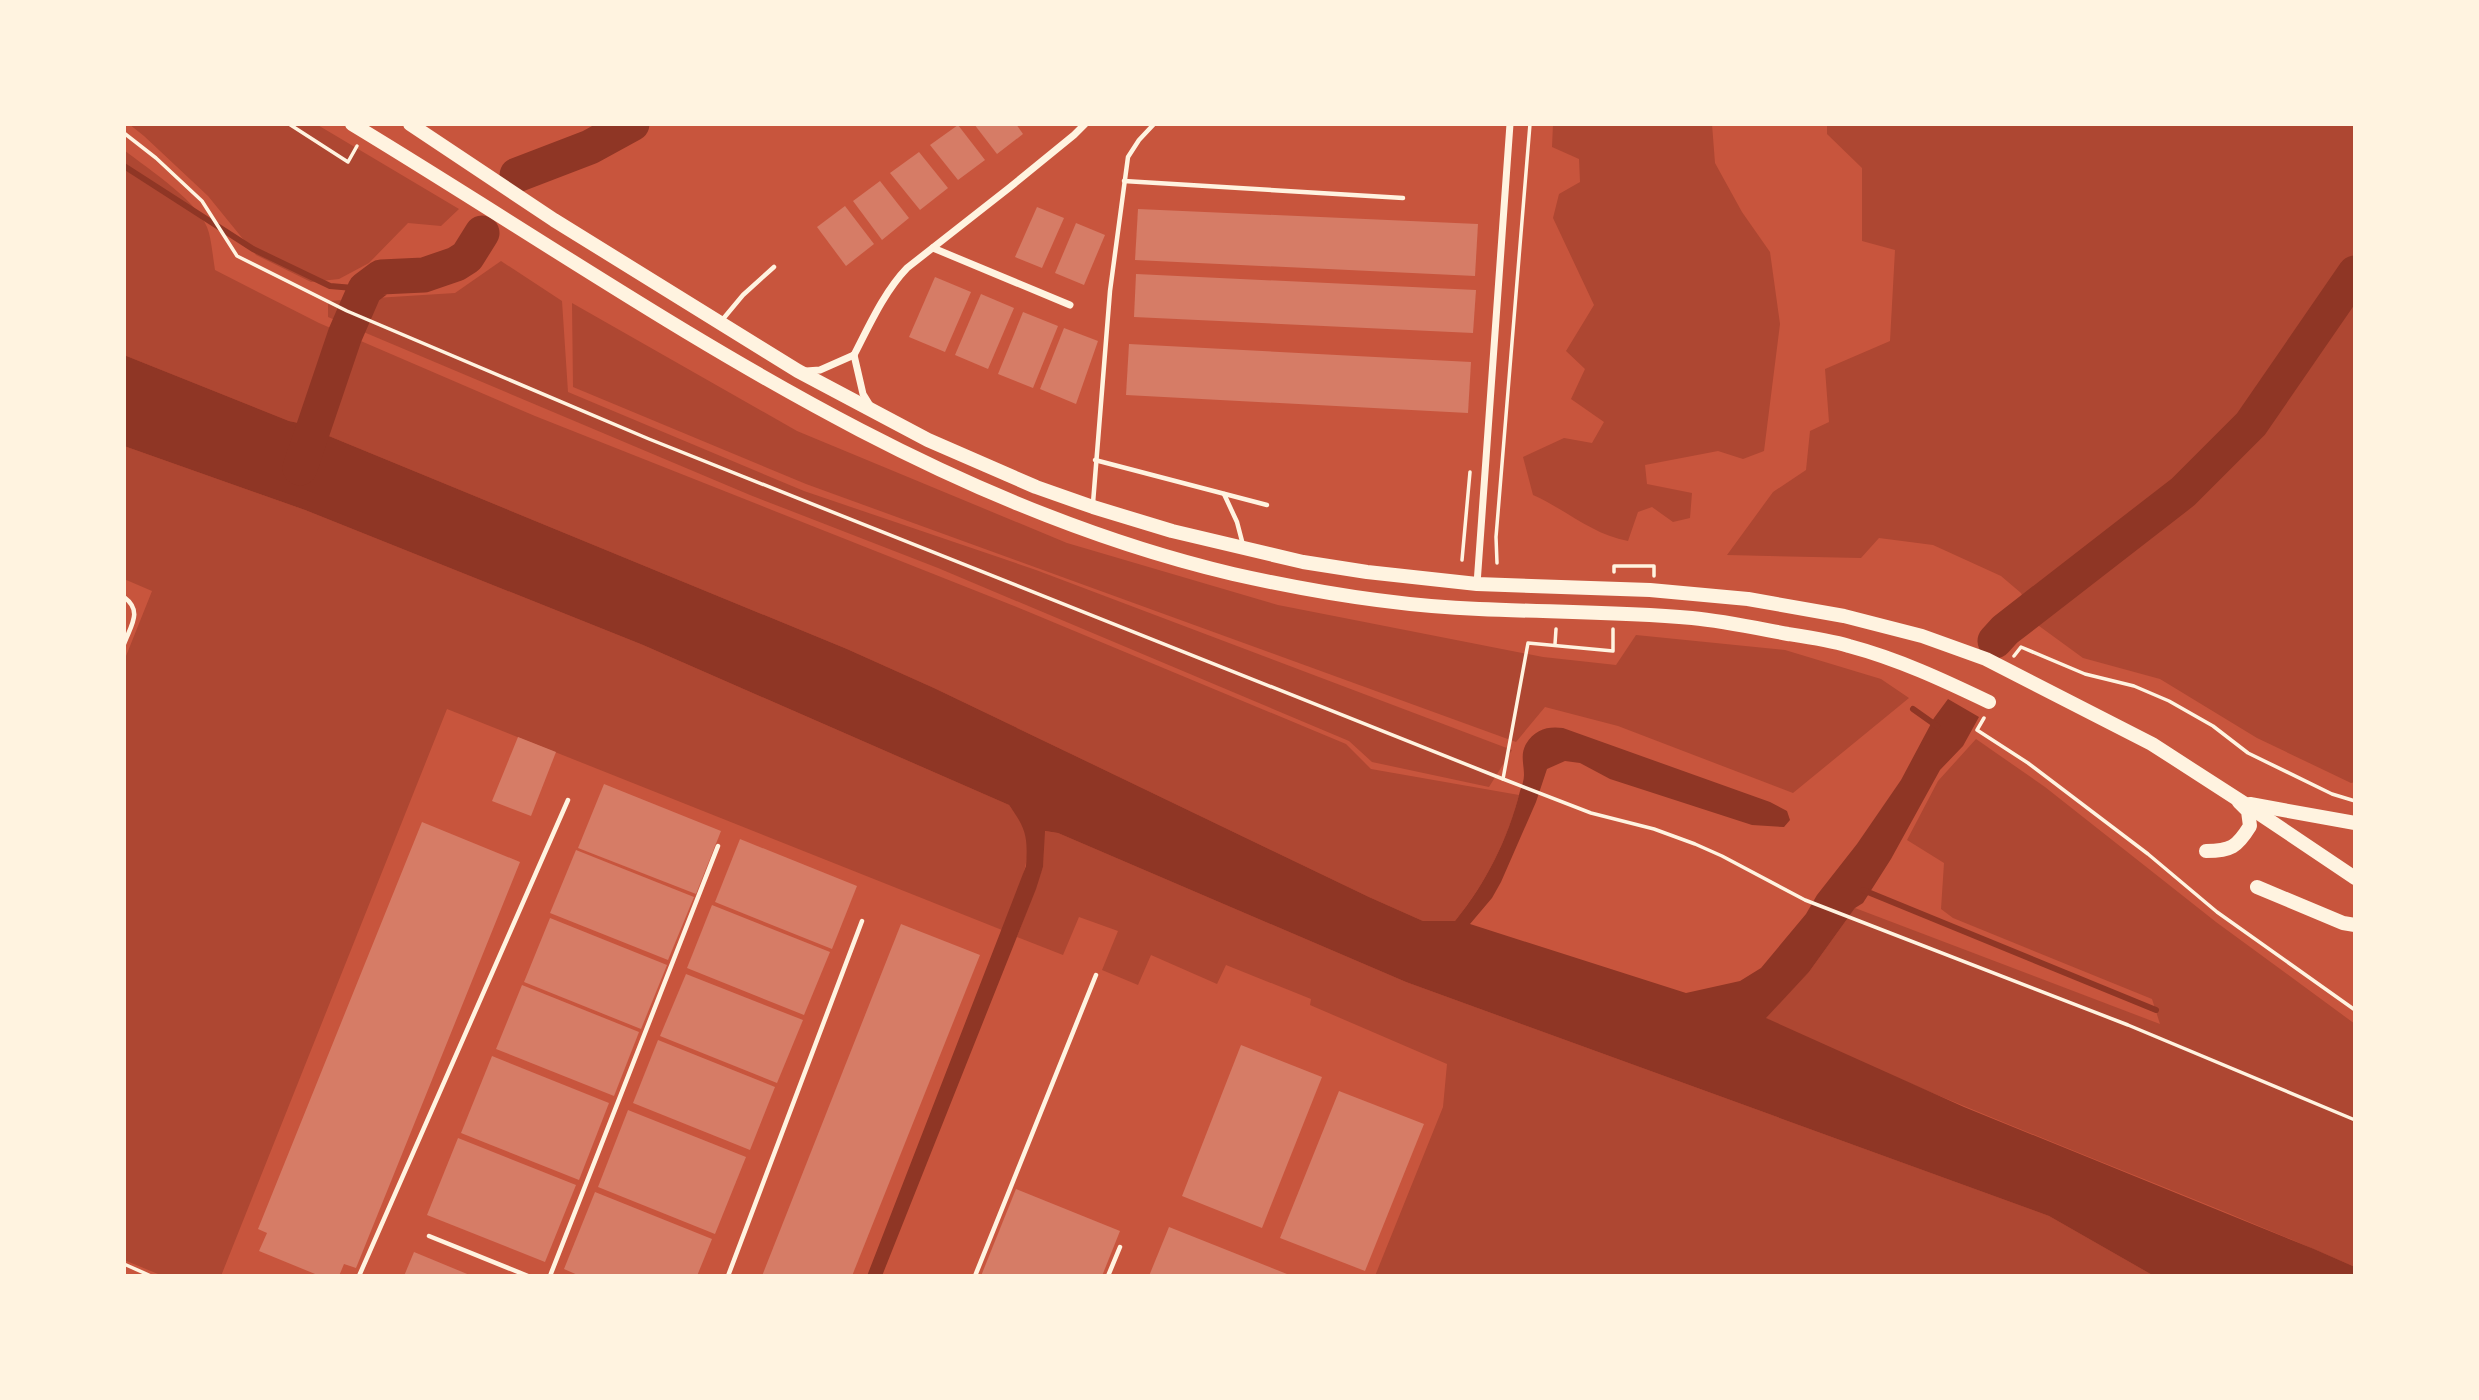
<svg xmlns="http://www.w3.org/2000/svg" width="2479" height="1400" viewBox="0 0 2479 1400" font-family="'Work Sans',sans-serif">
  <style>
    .green { fill: #ae4732 }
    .water { fill: #8f3625 }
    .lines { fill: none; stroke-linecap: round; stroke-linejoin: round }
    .stream { stroke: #8f3625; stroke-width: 6 }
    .river { stroke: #8f3625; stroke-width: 35 }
    .building { fill: #d67c66 }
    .path { stroke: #fff3e0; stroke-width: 3.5 }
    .service { stroke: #fff3e0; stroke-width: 4.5 }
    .minor { stroke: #fff3e0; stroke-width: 7 }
    .primary { stroke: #fff3e0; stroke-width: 14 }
  </style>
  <rect width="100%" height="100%" fill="#c8553d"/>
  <g class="green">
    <polygon points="129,124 316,124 459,209 441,226 408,223 369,263 339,279 311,282 256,255 208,196 144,136"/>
    <path d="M1553,124H1712L1715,163L1742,212L1770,252L1780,324L1764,451L1743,459L1718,451L1645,465L1647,484L1692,493L1690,518L1673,522L1652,507L1638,512L1628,541C1593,535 1565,509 1533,495L1523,457L1564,438L1592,443L1604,422L1571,399L1585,369L1566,351L1594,305L1553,218L1559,194L1580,182L1579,159L1552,147Z"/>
    <polygon points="1827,124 2355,124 2355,782 2351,783 2257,738 2160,679 2083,658 2035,623 2021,593 2001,576 1933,545 1879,538 1861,558 1727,555 1773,492 1806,470 1810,431 1829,422 1825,369 1890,341 1895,250 1862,241 1862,168 1827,134"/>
    <path d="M124,150C148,169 202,203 209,233C212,245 213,258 215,270L319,323L535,416L1024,610L1346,744L1371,769L1519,795C1507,841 1485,884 1455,921H1423L1369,897L934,688L847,649L324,434L313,426L289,421L124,355Z"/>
    <polygon points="501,261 562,301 568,392 804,491 1036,570 1512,750 1489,787 1372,762 1349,741 938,568 750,495 328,317 328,301 455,293"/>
    <polygon points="572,303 797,431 1067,543 1278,605 1543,657 1616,665 1636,635 1785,650 1881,679 1909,698 1793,793 1618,726 1545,707 1516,742 806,484 573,387"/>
    <path d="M124,446L305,510L643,645L1009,805C1013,811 1019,817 1022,823C1039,854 1013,901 1002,930L447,709L221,1276H163L124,1260V661L152,591L124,579Z"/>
    <path d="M1976,739L2045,787L2216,922L2355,1024V1267C2159,1181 1958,1110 1765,1018L1809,972L1855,908L2160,1024L2152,999L1953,918L1941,909L1944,863L1907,840L1938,781Z"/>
    <polygon points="1044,831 1058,833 1406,982 2049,1216 2154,1276 1375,1276 1443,1107 1447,1064 1310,1005 1311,999 1226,965 1217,984 1151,955 1138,985 1102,970 1118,931 1079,917 1063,955 1017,937 1043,867"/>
  </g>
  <path class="water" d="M124,355L289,421L313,426L324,434L847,649L934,688L1369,897L1423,921H1455C1486,883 1508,839 1520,791C1522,786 1524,780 1524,775C1524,764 1520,755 1526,744C1535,729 1548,726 1563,728L1770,802L1787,811L1790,820L1784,827L1752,825L1610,779L1580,763L1565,761L1547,769L1536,802L1501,882L1492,898L1470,924L1686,993L1740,981L1761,968L1806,914L1817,895L1857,844L1901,780L1934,718L1948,699L1979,717L1963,746L1940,770L1891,859L1863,903L1855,908L1809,972L1766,1018L1964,1107L2314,1249L2355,1267V1276H2154L2049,1216L1406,982L1058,833L1045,831L1043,867L1036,889L882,1276H867L1026,866C1028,836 1026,829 1009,805L643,645L305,510L124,446Z"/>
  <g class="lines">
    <g class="stream">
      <polyline points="124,166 253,249 330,286 365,289"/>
      <polyline points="1913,709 1937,726"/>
      <polyline points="1863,890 2156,1010"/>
    </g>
    <g class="river">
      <polyline points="517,175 590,147 632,124"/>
      <polyline points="300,468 345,335 365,289 381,277 424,275 456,264 467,257 482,233"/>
      <polyline points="1995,641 2005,630 2183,492 2251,424 2355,273"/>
    </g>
  </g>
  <g class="building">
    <polygon points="974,124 1016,124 1023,134 997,154"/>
    <polygon points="958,125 985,160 958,180 930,145"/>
    <polygon points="919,152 948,188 920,210 890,173"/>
    <polygon points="880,181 909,218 882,240 853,201"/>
    <polygon points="845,206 874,244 846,266 817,227"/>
    <polygon points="1037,207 1064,218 1042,268 1015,257"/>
    <polygon points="1138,209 1478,224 1475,276 1135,260"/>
    <polygon points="1076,223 1105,235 1084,285 1055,273"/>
    <polygon points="1136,274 1476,290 1473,333 1134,317"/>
    <polygon points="935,277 971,292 945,352 909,337"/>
    <polygon points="981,294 1014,308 988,369 955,355"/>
    <polygon points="1023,312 1058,326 1033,388 998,374"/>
    <polygon points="1064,328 1098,341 1076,404 1040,389"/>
    <polygon points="1129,344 1471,362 1468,413 1126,395"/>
    <polygon points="518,737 556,752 531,816 492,801"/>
    <polygon points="604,784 721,831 696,894 578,848"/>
    <polygon points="422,822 520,862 356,1268 344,1264 339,1276 320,1276 259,1251 267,1233 258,1229"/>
    <polygon points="740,839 857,886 832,949 715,902"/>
    <polygon points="576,850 694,897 668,960 550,913"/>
    <polygon points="712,905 830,952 804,1015 687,968"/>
    <polygon points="550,918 667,965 641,1029 524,982"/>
    <polygon points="901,924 980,955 852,1276 762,1276"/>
    <polygon points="686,974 803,1020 777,1083 660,1036"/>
    <polygon points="522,985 639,1032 614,1096 496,1049"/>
    <polygon points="658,1040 775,1087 750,1150 633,1103"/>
    <polygon points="1241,1045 1322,1077 1262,1228 1182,1196"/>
    <polygon points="492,1056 609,1103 579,1180 461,1133"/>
    <polygon points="1339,1091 1424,1124 1365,1271 1280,1238"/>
    <polygon points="628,1110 746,1157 715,1234 598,1187"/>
    <polygon points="458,1138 576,1185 545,1262 427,1215"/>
    <polygon points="1016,1189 1120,1231 1102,1276 981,1276"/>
    <polygon points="595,1192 712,1239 697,1276 580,1276 564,1269"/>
    <polygon points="1169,1227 1292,1276 1149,1276"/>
    <polygon points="414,1252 472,1276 404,1276"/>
  </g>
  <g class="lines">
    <g class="path">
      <polyline points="289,124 348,162 357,146"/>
      <polyline points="124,133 156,158 202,201 237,256 347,311 649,439 1503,779 1591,813 1654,829 1695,844 1722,856 1805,900 2128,1025 2355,1120"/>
      <polyline points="1462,560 1470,472"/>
      <polyline points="1497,563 1496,537 1530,124"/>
      <polyline points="1614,572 1614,566 1654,566 1654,576"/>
      <polyline points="1555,644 1556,629"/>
      <polyline points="2014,656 2021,647 2085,674 2134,686 2169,701 2213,726 2248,753 2332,794 2355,801"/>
      <polyline points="1984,718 1977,730 2028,763 2148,854 2217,912 2355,1010"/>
      <polyline points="1503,779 1528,643 1613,651 1613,629"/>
      <polyline points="124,1264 151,1276"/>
    </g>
    <g class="service">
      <polyline points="1124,181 1403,198"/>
      <polyline points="723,319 743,295 774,267"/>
      <polyline points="1095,460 1267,505"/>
      <polyline points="1224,494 1237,522 1243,545"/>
      <polyline points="1093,503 1110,291 1128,157 1139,140 1154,124"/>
      <path d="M124,597C143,611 131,625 124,644"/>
      <polyline points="429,1236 528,1276"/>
      <polyline points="359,1276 568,800"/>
      <polyline points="550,1276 718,846"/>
      <polyline points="728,1276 862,921"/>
      <polyline points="975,1276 1096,975"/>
      <polyline points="1108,1276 1120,1247"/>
    </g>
    <g class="minor">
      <polyline points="933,248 1070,305"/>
      <path d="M854,355C869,326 884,292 907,268L1009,188L1074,135L1085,124"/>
      <polyline points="854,355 863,394 871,407"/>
      <polyline points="806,371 820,370 854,355"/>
      <polyline points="1477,584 1510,124"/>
    </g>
    <g class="primary">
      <path d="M352,124C635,295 906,497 1233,574C1313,592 1396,606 1479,609C1550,612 1621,612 1692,618C1724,621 1756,628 1788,634C1808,637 1829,640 1849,646C1898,659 1943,680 1989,702"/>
      <polyline points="410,124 554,220 798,371 928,440 1036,487 1093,507 1172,531 1303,562 1367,572 1477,584 1650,590 1748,599 1844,616 1922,636 1986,659 2152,744 2245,804 2355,878"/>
      <polyline points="2250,804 2355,823"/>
      <path d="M2206,851C2231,851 2237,847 2250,826L2248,811L2239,802"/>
      <polyline points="2257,887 2343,923 2355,925"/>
    </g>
  </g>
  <rect width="2479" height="1400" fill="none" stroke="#fff3e0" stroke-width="252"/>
</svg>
